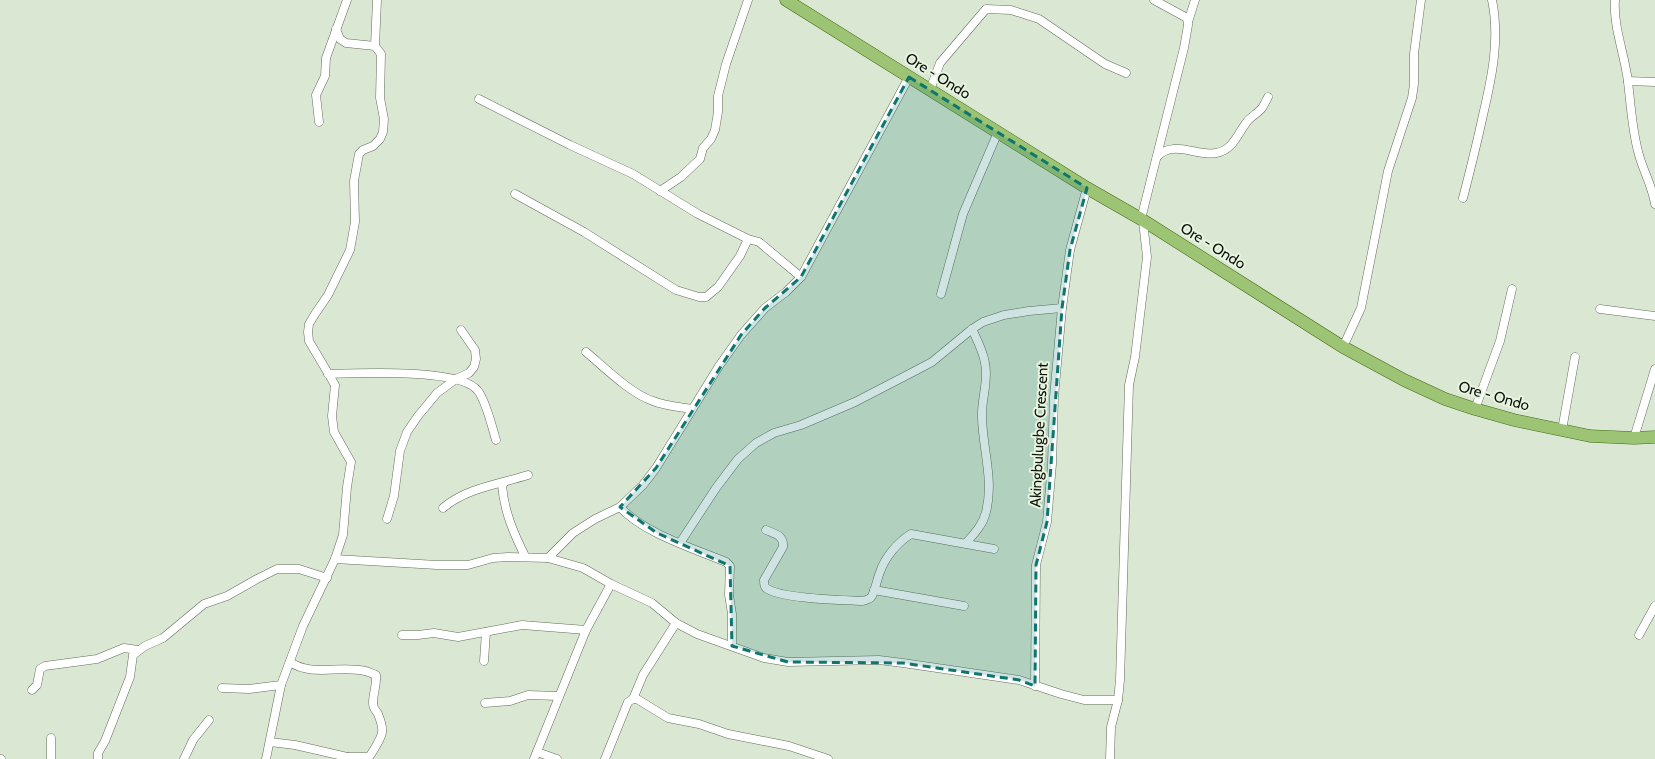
<svg xmlns="http://www.w3.org/2000/svg" width="1655" height="759" viewBox="0 0 1655 759" font-family="Cabin,sans-serif">
  <style>
    .lines { fill: none; stroke-linecap: round; stroke-linejoin: round }
    .minor-casing { stroke: #626d5c; stroke-width: 9 }
    .primary-casing { stroke: #406c13; stroke-width: 13 }
    .minor { stroke: #fff; stroke-width: 8 }
    .primary { stroke: #9dc474; stroke-width: 12 }
    .marked { fill: #0f766e; fill-opacity: 0.2; stroke: #0f766e; stroke-width: 3; stroke-dasharray: 8 5; stroke-linejoin: round }
    .labels { text-anchor: middle; dominant-baseline: central; stroke-width: 4; stroke-linejoin: round; paint-order: stroke }
    .street-label { font-size: 15px; fill: #0d110a; stroke: #e7f4e0 }
  </style>
  <rect width="100%" height="100%" fill="#dae7d3"/>
  <g class="lines">
    <g class="minor-casing">
      <g id="minor">
        <path d="M1615,0C1613,27 1625,55 1628,82C1631,106 1632,131 1639,155C1644,173 1652,185 1655,204"/>
        <polyline points="1188,22 1195,0"/>
        <polyline points="375,46 377,0"/>
        <polyline points="1628,81 1655,82"/>
        <polyline points="930,90 940,63 986,9 1011,10 1039,19 1105,64 1126,73"/>
        <polyline points="479,99 570,145 633,174 698,214 748,239 759,242 801,277"/>
        <polyline points="319,122 316,95 325,76 326,58 347,0"/>
        <path d="M1157,157C1172,139 1198,157 1216,153C1233,150 1237,135 1246,123C1250,117 1257,114 1262,108C1264,105 1266,101 1268,97"/>
        <polyline points="660,191 681,177 700,159 703,148 711,139 715,130 718,112 718,96 726,64 748,0"/>
        <polyline points="515,194 584,232 676,290 699,297 706,297 718,287 740,256 748,239"/>
        <path d="M1463,198C1470,171 1477,143 1483,115C1492,77 1500,39 1492,0"/>
        <polyline points="1141,219 1184,48 1188,25 1187,18 1154,0"/>
        <polyline points="941,294 963,214 998,132"/>
        <polyline points="1600,309 1655,316"/>
        <polyline points="1343,347 1361,308 1388,171 1412,98 1414,84 1414,54 1421,0"/>
        <path d="M586,352C604,367 631,394 653,401C665,406 679,407 692,409"/>
        <path d="M328,374C357,373 462,368 478,391C486,401 492,427 496,440"/>
        <polyline points="1475,409 1500,341 1512,289"/>
        <polyline points="1562,430 1575,357"/>
        <polyline points="1634,438 1655,369"/>
        <path d="M504,483L502,485C504,511 514,534 525,556"/>
        <path d="M620,507C643,533 695,549 726,562L730,566L729,595L732,614V646"/>
        <path d="M443,508C466,488 500,484 528,475"/>
        <polyline points="387,519 394,496 400,451 407,432 418,416 437,393 456,379 469,373 474,367 476,359 475,350 461,330"/>
        <path d="M766,530C775,534 784,535 783,547L764,580C764,583 764,586 766,588C780,599 843,600 862,601C866,600 870,600 872,596C876,588 877,579 880,572C885,557 898,542 911,534L994,549"/>
        <polyline points="680,543 716,488 738,459 756,443 774,433 801,425 855,402 913,372 932,362 972,329 983,322 1004,315 1029,311 1062,308"/>
        <path d="M966,543C974,534 983,525 986,512C994,481 983,450 982,418C981,399 989,381 985,363C983,351 977,340 972,329"/>
        <polyline points="548,558 573,533 595,519 620,507 643,485 656,468 719,366 741,335 765,308 786,292 801,277 909,77"/>
        <polyline points="335,559 437,565 468,565 493,558 508,557 548,558 583,568 611,584 652,603 676,623 697,634 764,658 788,662 879,660 903,663 1019,680 1061,694 1084,700 1118,700"/>
        <polyline points="874,590 964,606"/>
        <polyline points="402,635 418,635 434,633 458,637 522,625 586,630"/>
        <polyline points="1639,635 1655,606"/>
        <polyline points="484,661 486,632"/>
        <path d="M290,662C312,677 340,665 365,671C369,672 373,674 376,675C377,685 373,693 373,703C373,709 376,710 378,714C380,719 383,727 382,732C382,737 372,753 369,757H347"/>
        <polyline points="1035,686 1036,565 1047,522 1052,464 1054,397 1062,308 1070,250 1087,188"/>
        <polyline points="222,688 249,689 281,685"/>
        <polyline points="32,690 37,685 40,669 45,666 97,659 124,648 138,650"/>
        <polyline points="633,699 637,699 668,718 699,724 728,734 789,746 828,759"/>
        <polyline points="485,703 510,701 528,695 559,696"/>
        <polyline points="270,742 295,745 347,757 347,759"/>
        <polyline points="537,752 557,759"/>
        <polyline points="0,759 1,759"/>
        <polyline points="51,759 51,738"/>
        <polyline points="98,759 98,753 105,741 130,677 133,655 145,646 163,638 204,604 227,596 257,579 277,569 299,569 327,578"/>
        <polyline points="184,759 193,740 209,720"/>
        <polyline points="266,759 281,685 303,626 335,559 343,535 347,487 351,462 334,432 332,416 335,385 309,341 308,332 309,324 315,314 328,295 350,250 355,222 354,181 359,154 363,150 373,146 380,139 383,132 384,119 380,98 381,54 375,46 346,43 340,39 336,29"/>
        <polyline points="534,759 586,630 611,584"/>
        <polyline points="605,759 628,702 633,699 643,675 676,623"/>
        <polyline points="1110,759 1111,727 1118,700 1120,680 1129,385 1135,357 1147,257 1143,221"/>
      </g>
    </g>
    <g class="primary-casing">
      <polyline id="primary" points="786,0 1087,188 1141,219 1343,347 1404,380 1445,399 1475,409 1514,420 1590,436 1634,438 1655,437"/>
    </g>
    <use href="#minor" class="minor"/>
    <use href="#primary" class="primary"/>
  </g>
  <path class="marked" d="M909,77L1087,188L1070,250L1062,308L1047,522L1036,565L1035,686L1019,680L903,663L788,662L732,646L730,566L657,533L620,507L656,468L741,335L765,308L801,277Z"/>
  <g class="labels">
    <g class="street-label">
      <text transform="translate(938 76) rotate(32)">Ore - Ondo</text>
      <text transform="translate(1213 246) rotate(32)">Ore - Ondo</text>
      <text transform="translate(1494 396) rotate(16)">Ore - Ondo</text>
      <text transform="translate(1039 435) rotate(-87)">Akingbulugbe Crescent</text>
    </g>
  </g>
</svg>
